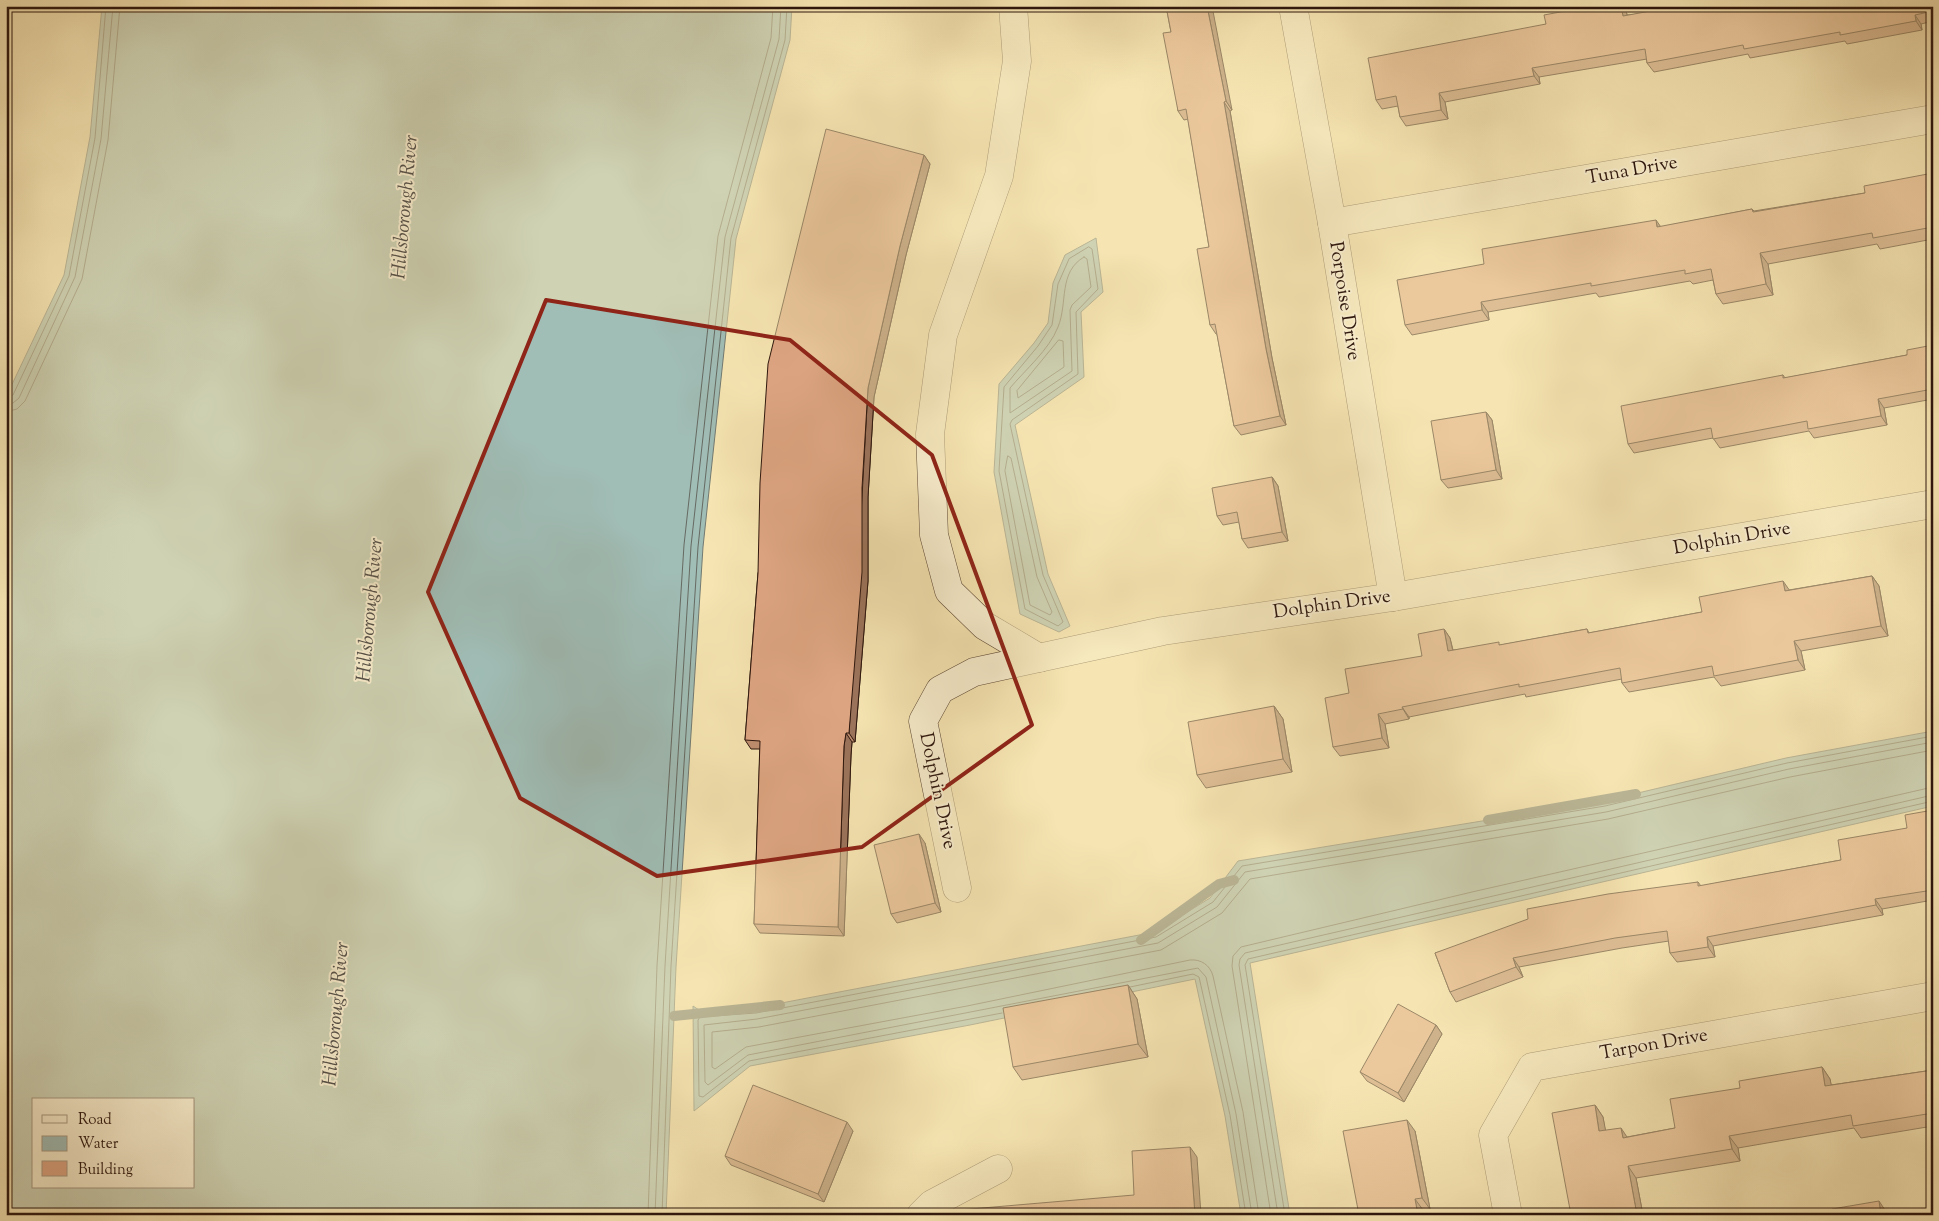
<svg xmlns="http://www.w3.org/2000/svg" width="1939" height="1221" viewBox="0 0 1939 1221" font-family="'Sorts Mill Goudy',serif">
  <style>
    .water { fill: #a0bdb6; stroke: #727a72; fill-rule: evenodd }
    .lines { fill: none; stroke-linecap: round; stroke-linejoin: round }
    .shore { stroke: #666a62; stroke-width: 1 }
    .stream { stroke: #727a72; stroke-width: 10 }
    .minor-casing { stroke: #5f4a36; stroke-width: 29 }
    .minor { stroke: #f9eecd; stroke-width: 28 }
    .wall { fill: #c08f71; stroke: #2d160d }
    .shaded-wall { fill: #9c745c; stroke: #2d160d }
    .building { fill: #dfa683; stroke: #2d160d }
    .marked { fill: none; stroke: #8f2418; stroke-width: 4; stroke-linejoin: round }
    .labels { text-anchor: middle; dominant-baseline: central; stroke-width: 4; stroke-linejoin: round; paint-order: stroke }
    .street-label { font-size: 19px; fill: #2d160d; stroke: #f9eecd }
    .water-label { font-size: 20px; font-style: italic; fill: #555048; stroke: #f9eecd }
  </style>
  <rect width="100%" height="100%" fill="#f6e5b2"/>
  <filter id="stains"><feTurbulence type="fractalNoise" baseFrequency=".004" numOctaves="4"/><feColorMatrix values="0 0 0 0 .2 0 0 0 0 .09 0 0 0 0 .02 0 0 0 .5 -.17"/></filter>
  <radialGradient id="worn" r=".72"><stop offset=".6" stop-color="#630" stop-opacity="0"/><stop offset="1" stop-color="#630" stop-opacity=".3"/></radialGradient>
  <g class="water">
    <path d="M102,6H792L790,40L736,239L703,547L676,967L666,1215H6V397L64,275L90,137ZM34,1100H194V1187H34Z"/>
    <polygon points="1096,238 1103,292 1081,312 1084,377 1015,425 1048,574 1070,626 1059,632 1020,614 994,472 999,384 1034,343 1048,323 1053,283 1065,255"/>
    <polygon points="1933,731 1933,806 1250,963 1290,1215 1241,1215 1225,1116 1195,979 970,1025 750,1066 694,1111 693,1006 702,1012 755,1008 1155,932 1210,898 1238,861 1604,801 1786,758"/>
  </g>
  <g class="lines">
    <g class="shore">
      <polygon points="1089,247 1092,249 1098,289 1076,312 1078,374 1012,420 1010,424 1043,575 1063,622 1058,626 1025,609 999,471 1004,387 1038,346 1052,325 1058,284 1069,259"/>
      <path d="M1084,257L1087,259L1091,287L1072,305L1070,310L1072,371L1010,413V388C1025,370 1049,350 1058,327C1068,303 1058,272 1084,257Z"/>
      <polygon points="1059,340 1063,341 1064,367 1018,398 1017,391"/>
      <polyline points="6,398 13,395 69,276 95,138 106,6"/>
      <polyline points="6,404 13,403 19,398 75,277 101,139 113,6"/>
      <polyline points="6,412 17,409 25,401 82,279 108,140 120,6"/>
      <polygon points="1008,456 1011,458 1037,577 1052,612 1050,615 1030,605 1005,471"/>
      <polyline points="1130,987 1193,974 1199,977 1230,1115 1246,1215"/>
      <polyline points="1002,1013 749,1061 703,1097 699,1096 698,1020 700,1017 756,1013 1156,937 1213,902 1242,866 1605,806 1787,763 1933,736"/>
      <polyline points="648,1215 657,966 684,545 718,236 771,38 773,6"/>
      <polyline points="655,1215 665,966 691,546 725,237 779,39 781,6"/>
      <polyline points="662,1215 671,966 698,547 731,238 785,40 787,6"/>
      <polyline points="1252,1215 1236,1114 1206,977 1198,968 748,1055 708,1085 705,1082 704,1025 757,1019 1158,943 1217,907 1245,872 1606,812 1789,769 1933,742"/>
      <path d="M1259,1215L1243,1112L1213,976C1210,965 1201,959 1190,960L967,1006L746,1047L715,1069L712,1067V1032L759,1027L1161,950L1222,913L1250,879L1608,819L1790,777L1933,750"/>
      <polyline points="1271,1215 1232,966 1233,956 1241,947 1472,892 1933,787"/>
      <polyline points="1278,1215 1239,965 1240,959 1245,953 1933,795"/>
      <polyline points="1285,1215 1245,965 1248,959 1933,801"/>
    </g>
    <g class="stream">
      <polyline points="1488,820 1636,794"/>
      <polyline points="1141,940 1219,884 1234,880"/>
      <polyline points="674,1016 780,1005"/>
    </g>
    <g class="minor-casing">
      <g id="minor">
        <polyline points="1013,6 1017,61 999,176 943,335 930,434 934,535 949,591 985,626 1039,658"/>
        <polyline points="1293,6 1332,223 1393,597"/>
        <polyline points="1332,223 1933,119"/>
        <polyline points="957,888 923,721 940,690 974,672 1163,631 1393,597 1933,504"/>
        <polyline points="921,1215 932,1204 998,1169"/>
        <polyline points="1508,1215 1493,1135 1532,1067 1933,996"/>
      </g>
    </g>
    <use href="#minor" class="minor"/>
  </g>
  <g class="wall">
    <polygon points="1166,6 1232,110 1230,111 1272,358 1286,425 1241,435 1234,426 1217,334 1216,334 1210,325 1209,247 1188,119 1184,120 1178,111 1171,32"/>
    <polygon points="1592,6 1624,6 1626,10 1627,15 1722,7 1933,6 1933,21 1921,24 1922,30 1847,44 1845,41 1750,58 1748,54 1654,72 1647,63 1647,59 1539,77 1540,84 1445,102 1448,119 1406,126 1400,117 1398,106 1382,109 1376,100 1546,24"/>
    <polygon points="924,155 930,164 906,255 874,397 868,497 868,581 855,742 852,742 851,755 844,936 760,933 754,924 760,749 751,749 745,740 758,573"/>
    <polygon points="1933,173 1933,239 1880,249 1877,244 1768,264 1773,295 1723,304 1716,294 1713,280 1693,284 1690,281 1599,297 1596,293 1488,312 1489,320 1412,335 1405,325 1484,264 1661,227 1752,209 1754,211 1865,193"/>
    <polygon points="1933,345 1933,399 1884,408 1887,425 1814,438 1809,431 1720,448 1713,438 1634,453 1628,444 1783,375 1785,378 1907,355"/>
    <polygon points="1486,412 1492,420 1502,479 1448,488 1441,480"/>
    <polygon points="1272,477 1278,486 1288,541 1248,548 1242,539 1239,522 1223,525 1217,516"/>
    <polygon points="1872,576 1879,586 1888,636 1801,651 1805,670 1721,686 1714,677 1629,692 1622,683 1622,679 1526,697 1525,694 1409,717 1409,719 1385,724 1389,748 1340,756 1333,747 1349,693 1422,656 1444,629 1450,638 1453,650 1501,645 1587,629 1589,633 1702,612 1789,590"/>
    <polygon points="1274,706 1283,719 1292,772 1206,788 1197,775"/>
    <polygon points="1933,810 1933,900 1882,909 1883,915 1713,946 1715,957 1677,962 1670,953 1669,941 1622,948 1519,967 1523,977 1456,1002 1450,992 1435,953 1698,882 1701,886 1841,860 1907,828"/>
    <polygon points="925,843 941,912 897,923 891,914"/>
    <polygon points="1128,985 1137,999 1148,1057 1022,1080 1013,1067"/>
    <polygon points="1436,1025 1442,1034 1404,1102 1367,1081 1360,1072"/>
    <polygon points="1822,1067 1830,1079 1831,1085 1933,1070 1933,1126 1861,1138 1854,1128 1738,1148 1740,1161 1636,1178 1643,1215 1571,1215 1595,1105 1603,1117 1605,1130 1627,1137 1675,1128 1740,1088"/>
    <polygon points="853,1131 824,1202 731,1165 725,1156"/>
    <polygon points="1415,1131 1430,1209 1423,1210 1359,1215"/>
  </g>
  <g class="shaded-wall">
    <polygon points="1207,6 1212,6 1232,110 1226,101"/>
    <polygon points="1621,6 1624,6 1626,10 1629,25 1623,16"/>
    <polygon points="1915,15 1921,24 1922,30 1916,21"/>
    <polygon points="1532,68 1539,77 1540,84 1534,76"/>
    <polygon points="1439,93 1445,102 1448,119 1441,110"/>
    <polygon points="1224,102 1230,111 1272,358 1286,425 1280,416 1266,349"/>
    <polygon points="924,155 930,164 906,255 874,397 868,497 868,581 855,742 849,733 868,388 900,246"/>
    <polygon points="1656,220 1663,230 1657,227"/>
    <polygon points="1760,253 1768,264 1773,295 1766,284"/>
    <polygon points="1481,302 1488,312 1489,320 1482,310"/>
    <polygon points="1878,399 1884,408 1887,425 1881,416"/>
    <polygon points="1486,412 1492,420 1502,479 1496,470"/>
    <polygon points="1272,477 1278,486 1288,541 1282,532"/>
    <polygon points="1872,576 1879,586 1888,636 1881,626"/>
    <polygon points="1783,581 1790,591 1785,591"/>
    <polygon points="1444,629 1450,638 1455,661 1448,651"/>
    <polygon points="1794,641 1801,651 1805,670 1798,660"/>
    <polygon points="1274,706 1283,719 1292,772 1283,759"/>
    <polygon points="1402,707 1409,717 1409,719 1403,709"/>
    <polygon points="1378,714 1385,724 1389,748 1382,738"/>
    <polygon points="846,733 852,742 851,755 844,936 838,927 844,746"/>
    <polygon points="919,834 925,843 941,912 935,903"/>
    <polygon points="1875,899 1882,909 1883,915 1876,905"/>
    <polygon points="1707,937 1713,946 1715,957 1708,947"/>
    <polygon points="1513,958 1519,967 1523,977 1516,967"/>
    <polygon points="1128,985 1137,999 1148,1057 1138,1044"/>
    <polygon points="1436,1025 1442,1034 1404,1102 1398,1093"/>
    <polygon points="1822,1067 1830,1079 1834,1098 1825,1086"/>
    <polygon points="1595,1105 1603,1117 1608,1143 1599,1131"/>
    <polygon points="1407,1120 1415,1131 1430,1209 1422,1198"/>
    <polygon points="847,1122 853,1131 824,1202 818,1194"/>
    <polygon points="1621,1128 1629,1140 1623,1138"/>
    <polygon points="1729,1136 1738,1148 1740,1161 1732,1149"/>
    <polygon points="1190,1147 1197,1157 1201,1215 1195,1215"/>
    <polygon points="1628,1166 1636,1178 1643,1215 1637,1215"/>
    <polygon points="1415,1199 1423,1210 1424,1215 1418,1215"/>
    <polygon points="1879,1201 1887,1213 1887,1215 1881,1215"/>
  </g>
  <g class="building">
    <polygon points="1166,6 1207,6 1226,101 1224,102 1266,349 1280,416 1234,426 1215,324 1210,325 1197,249 1209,247 1186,109 1178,111 1163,33 1171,32"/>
    <polygon points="1592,6 1621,6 1623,16 1678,6 1718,6 1718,8 1727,6 1933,6 1933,11 1915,15 1916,21 1840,35 1840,32 1744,49 1743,45 1647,63 1645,49 1532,68 1534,76 1439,93 1441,110 1400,117 1396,96 1376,100 1368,58 1546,24 1544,15"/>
    <polygon points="826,129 924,155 900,246 868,388 862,488 862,572 849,733 846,733 844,746 838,927 754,924 760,741 745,740 758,573 760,483 768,364"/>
    <polygon points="1933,173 1933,227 1873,238 1872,233 1760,253 1766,284 1716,294 1711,269 1685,274 1685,270 1591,286 1591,283 1481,302 1482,310 1405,325 1397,280 1484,264 1482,249 1656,220 1657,227 1752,209 1753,212 1865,193 1864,186"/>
    <polygon points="1933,345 1933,389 1878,399 1881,416 1808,429 1807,421 1713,439 1711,428 1628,444 1621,406 1783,375 1783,378 1907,355 1907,350"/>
    <polygon points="1486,412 1496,470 1441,480 1431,421"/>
    <polygon points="1272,477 1282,532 1242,539 1237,512 1217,516 1212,488"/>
    <polygon points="1872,576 1881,626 1794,641 1798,660 1714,676 1712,666 1622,683 1620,668 1519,687 1519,684 1402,707 1403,709 1378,714 1382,738 1333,747 1325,698 1349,693 1345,669 1422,656 1418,634 1444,629 1448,651 1499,642 1499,645 1587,629 1588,633 1702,612 1699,597 1783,581 1785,591"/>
    <polygon points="1933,586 1933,608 1929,587"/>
    <polygon points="1274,706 1283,759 1197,775 1188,722"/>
    <polygon points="1933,810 1933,890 1875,899 1876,905 1707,937 1708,947 1670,953 1667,931 1615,938 1513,958 1516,967 1450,992 1435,953 1528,919 1527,909 1608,894 1698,882 1698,886 1841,860 1838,840 1907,828 1905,815"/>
    <polygon points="919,834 935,903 891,914 874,845"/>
    <polygon points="1128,985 1138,1044 1013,1067 1003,1008"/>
    <polygon points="1398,1004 1436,1025 1398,1093 1360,1072"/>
    <polygon points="1822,1067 1825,1086 1933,1070 1933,1113 1853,1126 1851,1115 1729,1136 1732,1149 1628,1166 1637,1215 1571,1215 1552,1113 1595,1105 1599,1131 1621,1128 1623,1138 1675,1128 1670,1099 1740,1088 1739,1081"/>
    <polygon points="753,1085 847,1122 818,1194 725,1156"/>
    <polygon points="1407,1120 1422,1198 1415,1199 1418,1215 1359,1215 1343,1131"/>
    <polygon points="1190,1147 1195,1215 959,1215 959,1210 1134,1195 1132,1151"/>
    <polygon points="1879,1201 1881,1215 1832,1215 1832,1209"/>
    <polygon points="1680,1210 1681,1215 1655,1215"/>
  </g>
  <path d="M0 0H1939V1221H0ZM546,300L790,340L932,455L1032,725L862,847L657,876L520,798L428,592Z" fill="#f6e5b2" fill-opacity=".55" fill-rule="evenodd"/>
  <path class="marked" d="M546,300L790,340L932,455L1032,725L862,847L657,876L520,798L428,592Z"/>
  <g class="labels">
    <g class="street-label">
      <text transform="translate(1632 171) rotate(-10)">Tuna Drive</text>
      <text transform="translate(1344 301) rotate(81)">Porpoise Drive</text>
      <text transform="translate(1732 539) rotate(-10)">Dolphin Drive</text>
      <text transform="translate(1332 605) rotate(-8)">Dolphin Drive</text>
      <text transform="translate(937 791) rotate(78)">Dolphin Drive</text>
      <text transform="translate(1654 1045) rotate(-10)">Tarpon Drive</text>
    </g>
    <g class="water-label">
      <text transform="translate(406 207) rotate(-85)">Hillsborough River</text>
      <text transform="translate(371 610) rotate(-85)">Hillsborough River</text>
      <text transform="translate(337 1014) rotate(-85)">Hillsborough River</text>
    </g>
  </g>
  <rect width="1939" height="1221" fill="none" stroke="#f6e5b2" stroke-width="25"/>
  <rect x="8" y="8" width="1924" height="1206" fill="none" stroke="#2d160d" stroke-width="2.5"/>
  <rect x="12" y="12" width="1914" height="1196" fill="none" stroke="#2d160d"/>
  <rect x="32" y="1098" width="162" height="90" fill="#f9eecd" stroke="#a79880"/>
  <rect x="42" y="1115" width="25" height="8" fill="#f9eecd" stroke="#a79880"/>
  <text x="78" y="1124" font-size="15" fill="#2d160d">Road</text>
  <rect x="42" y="1136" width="25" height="15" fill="#a0bdb6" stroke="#a79880"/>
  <text x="78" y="1148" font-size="15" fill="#2d160d">Water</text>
  <rect x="42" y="1161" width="25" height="15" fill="#dfa683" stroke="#a79880"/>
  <text x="78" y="1174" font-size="15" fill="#2d160d">Building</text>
  <rect width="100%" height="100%" filter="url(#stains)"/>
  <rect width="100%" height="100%" fill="url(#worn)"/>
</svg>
